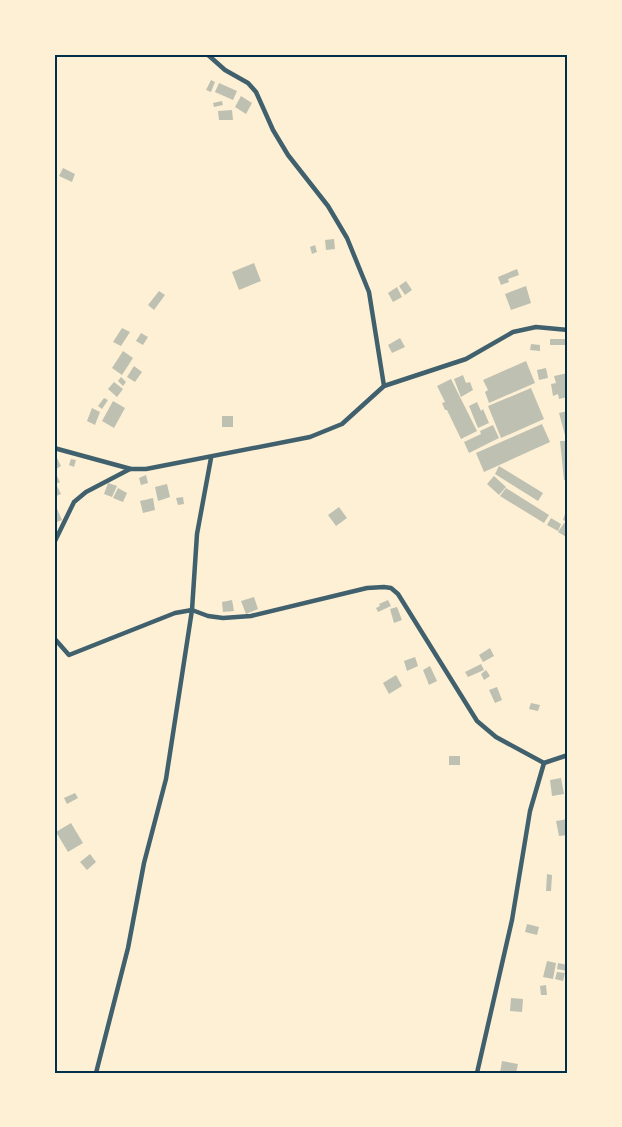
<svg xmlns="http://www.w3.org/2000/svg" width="622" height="1127" viewBox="0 0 622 1127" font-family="Inter,sans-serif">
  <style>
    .building { fill: #bec0b2 }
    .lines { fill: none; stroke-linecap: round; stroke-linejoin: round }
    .minor { stroke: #3f606c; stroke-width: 4.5 }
    .neatline { fill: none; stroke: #003049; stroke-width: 2 }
  </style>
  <rect width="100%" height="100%" fill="#fdf0d5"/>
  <g class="building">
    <polygon points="211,80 215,82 211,92 206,90"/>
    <polygon points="219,83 237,91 233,100 215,92"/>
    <polygon points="241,96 252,103 246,114 235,107"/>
    <polygon points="222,101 223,105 214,107 213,103"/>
    <polygon points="232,110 233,120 219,120 218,111"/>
    <polygon points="63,168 75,174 72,182 59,176"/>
    <polygon points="334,239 335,249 326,250 325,240"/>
    <polygon points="315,245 317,252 312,254 310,247"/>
    <polygon points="254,263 261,281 239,290 232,272"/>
    <polygon points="517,269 519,275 508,279 509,282 501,285 498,277"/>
    <polygon points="406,281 412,290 405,295 399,286"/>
    <polygon points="526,286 531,303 511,310 505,294"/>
    <polygon points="397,287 402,297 393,302 388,293"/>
    <polygon points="159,291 165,295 154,310 148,305"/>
    <polygon points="122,328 130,332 121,346 113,342"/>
    <polygon points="141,333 148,337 143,345 136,341"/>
    <polygon points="400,338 405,347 392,353 388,345"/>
    <rect x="550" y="339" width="18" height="6"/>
    <polygon points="531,344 540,345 540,351 530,350"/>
    <polygon points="123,351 133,358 122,375 112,368"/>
    <polygon points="526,361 535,383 489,403 485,392 488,390 483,380"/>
    <polygon points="134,366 142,372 135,382 127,377"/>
    <polygon points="546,368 548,378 539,380 537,370"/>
    <polygon points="568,373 568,397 559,399 558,394 553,396 551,384 556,383 554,376"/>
    <polygon points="463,375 466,383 470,382 473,390 461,397 454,379"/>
    <polygon points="121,377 126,382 123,386 118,381"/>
    <polygon points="451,379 477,431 461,439 447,410 445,410 442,403 445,402 437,386"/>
    <polygon points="114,382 123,389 117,397 108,389"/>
    <polygon points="531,388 544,419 501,438 488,406"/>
    <polygon points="104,398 108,400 102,409 98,406"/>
    <polygon points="113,401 125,408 114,428 102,421"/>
    <polygon points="477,402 481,411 483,409 489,423 478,428 469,406"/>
    <polygon points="92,408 100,412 95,425 87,421"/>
    <polygon points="568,411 568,439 566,439 559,413"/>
    <rect x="222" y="416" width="11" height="11"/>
    <polygon points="542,424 550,442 484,472 476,453"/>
    <polygon points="493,425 499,438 469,453 464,442 481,434 480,431"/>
    <polygon points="560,441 568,441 568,480 564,480"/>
    <polygon points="57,458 61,466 56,469 54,460"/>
    <polygon points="71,459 76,460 74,467 69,465"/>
    <polygon points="499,466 543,493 538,501 495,474"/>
    <polygon points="54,470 60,482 54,485"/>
    <polygon points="146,475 148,483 141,485 139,478"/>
    <polygon points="494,476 506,487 499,495 487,484"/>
    <polygon points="108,483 117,486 112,497 104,494"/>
    <polygon points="167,484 170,497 158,501 155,487"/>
    <polygon points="57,486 61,494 54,497 54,488"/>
    <polygon points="118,488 127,493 123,502 113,498"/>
    <polygon points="506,488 549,515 544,523 500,496"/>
    <polygon points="183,497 184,504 178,505 176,498"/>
    <polygon points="153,498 155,510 143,513 140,501"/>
    <polygon points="54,502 62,520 54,523"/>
    <polygon points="339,507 347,518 336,526 328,515"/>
    <polygon points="566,511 568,512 568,522 563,520"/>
    <polygon points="551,518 561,524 558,531 547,525"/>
    <polygon points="564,523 568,525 568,538 558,532"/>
    <polygon points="254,597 258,609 246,614 241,601"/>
    <polygon points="232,600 234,611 223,612 222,602"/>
    <polygon points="388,600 391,606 378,612 376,608 380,606 379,604"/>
    <polygon points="397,607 402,620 394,623 390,609"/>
    <polygon points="490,648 494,656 483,662 479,655"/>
    <polygon points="415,657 418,666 407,671 404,661"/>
    <polygon points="481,664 484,670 468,677 465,672"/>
    <polygon points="430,666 437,681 429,685 423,670"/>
    <polygon points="486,670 490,676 484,680 481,674"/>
    <polygon points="396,675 402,686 389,694 383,683"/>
    <polygon points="497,687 502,700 495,703 489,690"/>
    <polygon points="531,703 540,705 538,711 529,709"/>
    <rect x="449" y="756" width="11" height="9"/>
    <polygon points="561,778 564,794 552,796 550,780"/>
    <polygon points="75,793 78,798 67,804 64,798"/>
    <polygon points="568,819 568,835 559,836 556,821"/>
    <polygon points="71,823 83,843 68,852 56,832"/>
    <polygon points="90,854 96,862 87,870 80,862"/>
    <polygon points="547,874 552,875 551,891 546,891"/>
    <polygon points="527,924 539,927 537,935 525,932"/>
    <polygon points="547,961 556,963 553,979 543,977"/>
    <polygon points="558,963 568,965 567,971 557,969"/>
    <polygon points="557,972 565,973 563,981 555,979"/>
    <polygon points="546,985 547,995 541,995 540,986"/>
    <polygon points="511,998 523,999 522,1012 510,1011"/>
    <polygon points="502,1061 518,1064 516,1073 500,1073"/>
  </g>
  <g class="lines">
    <g class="minor">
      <polyline points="207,54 225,70 248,83 256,92 273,130 288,155 328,206 347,238 369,292 384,386"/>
      <polyline points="54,448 131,469 146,469 310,437 342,424 384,386 466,359 513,332 536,327 568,330"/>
      <polyline points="54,543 74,502 86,492 130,469"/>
      <polyline points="54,638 69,655 175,613 192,610 208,616 223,618 251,616 367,588 384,587 391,588 398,594 477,721 496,737 544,763 568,755"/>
      <polyline points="96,1073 128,948 144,863 166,779 192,610 197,534 211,458"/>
      <polyline points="477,1073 512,920 530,811 544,763"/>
    </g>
  </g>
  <rect width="622" height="1127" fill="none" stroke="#fdf0d5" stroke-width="111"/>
  <rect x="56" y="56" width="510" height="1016" class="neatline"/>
</svg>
